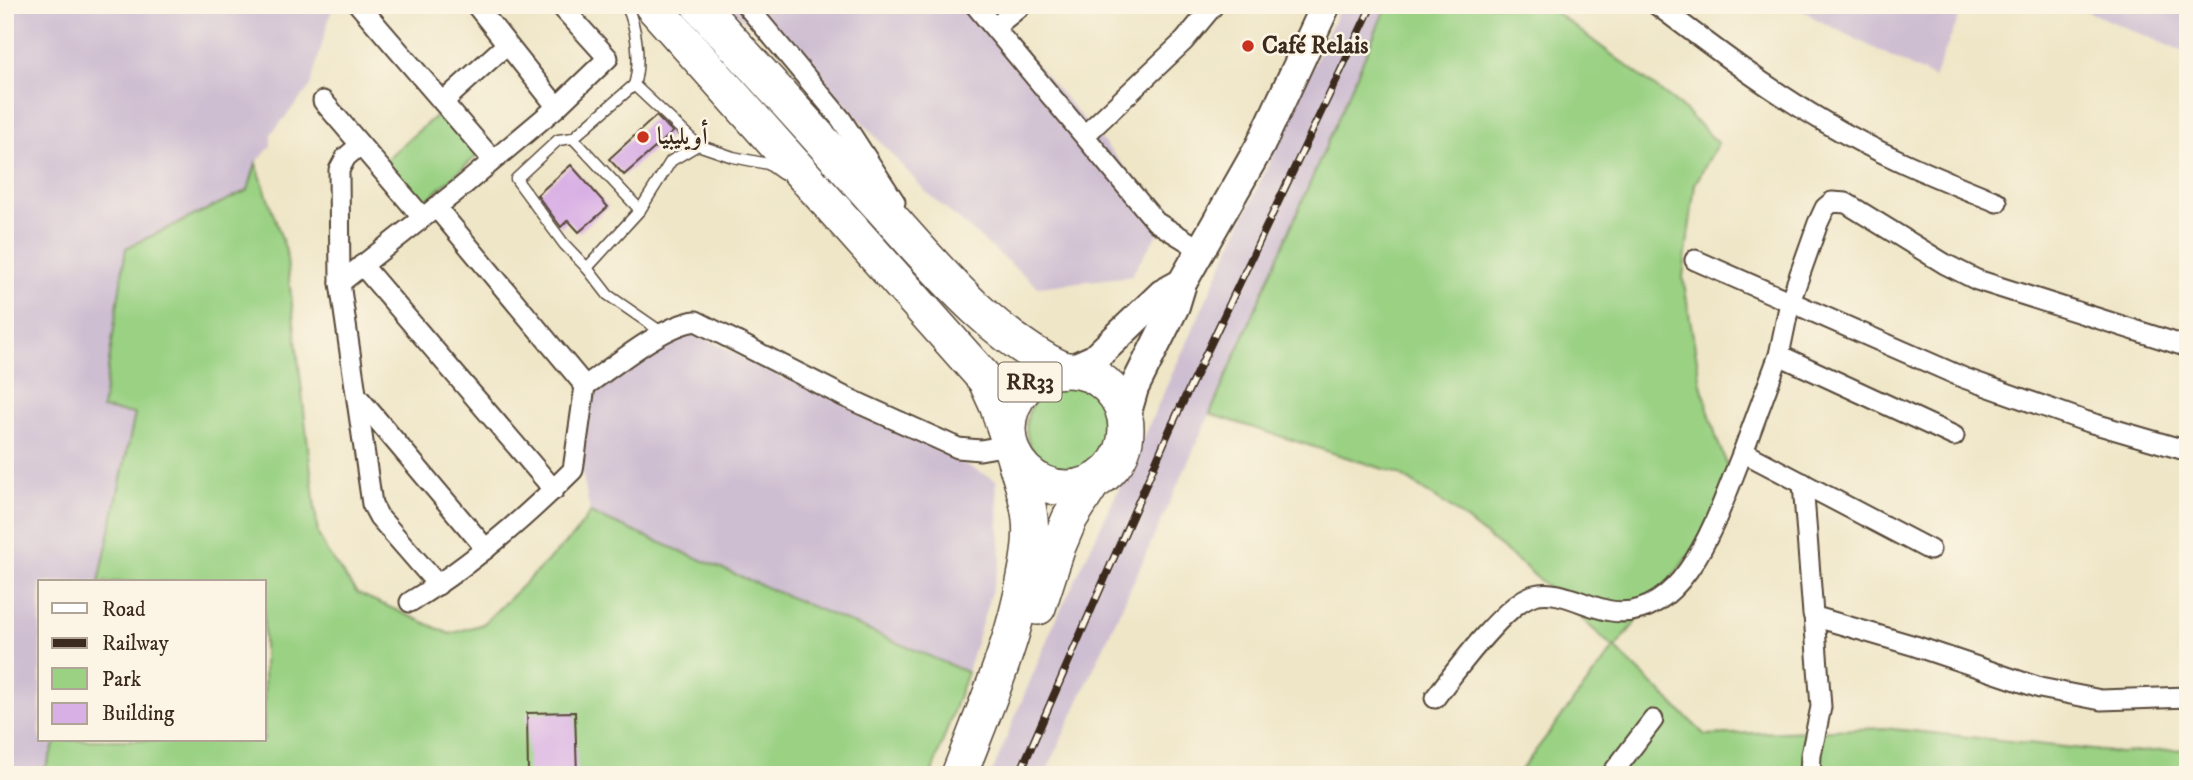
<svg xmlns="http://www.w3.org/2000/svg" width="2193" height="780" viewBox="0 0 2193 780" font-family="'IM FELL DW Pica',Amiri,serif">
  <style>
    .industrial { fill: #cebed1 }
    .green { fill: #9ad183; stroke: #6a7e50; stroke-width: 2 }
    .building { fill: #d9b0e5 }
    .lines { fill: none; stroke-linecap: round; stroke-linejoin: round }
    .lane-casing { stroke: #564637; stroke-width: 13 }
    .street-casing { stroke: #564637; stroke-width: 23 }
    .secondary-casing { stroke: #564637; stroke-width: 32 }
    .highway-casing { stroke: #564637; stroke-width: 38 }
    .lane { stroke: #fff; stroke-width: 10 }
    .street { stroke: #fff; stroke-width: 19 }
    .secondary { stroke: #fff; stroke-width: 28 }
    .highway { stroke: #fff; stroke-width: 35 }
    .rail-casing { stroke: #3b2a1e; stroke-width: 8 }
    .rail { stroke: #fcf5e5; stroke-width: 5; stroke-dasharray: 16; stroke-linecap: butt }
    .poi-dot { fill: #c8321e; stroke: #fcf5e5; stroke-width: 2.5 }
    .labels { text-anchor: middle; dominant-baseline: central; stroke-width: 5; stroke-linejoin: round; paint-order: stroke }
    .shield { fill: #fcf5e5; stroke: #75675a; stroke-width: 2 }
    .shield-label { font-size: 23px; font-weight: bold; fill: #3b2a1e }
    .poi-label { font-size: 24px; font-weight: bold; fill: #3b2a1e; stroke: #fcf5e5; text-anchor: start }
  </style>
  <rect width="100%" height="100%" fill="#fcf5e5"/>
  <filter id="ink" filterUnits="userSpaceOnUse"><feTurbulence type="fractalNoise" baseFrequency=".0143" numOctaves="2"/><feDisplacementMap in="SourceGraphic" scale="14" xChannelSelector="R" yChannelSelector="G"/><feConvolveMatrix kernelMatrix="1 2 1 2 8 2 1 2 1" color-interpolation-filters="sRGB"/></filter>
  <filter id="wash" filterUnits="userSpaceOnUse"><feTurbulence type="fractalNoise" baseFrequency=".00686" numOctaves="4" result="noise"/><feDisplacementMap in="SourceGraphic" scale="28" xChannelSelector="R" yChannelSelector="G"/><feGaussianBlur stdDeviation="1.57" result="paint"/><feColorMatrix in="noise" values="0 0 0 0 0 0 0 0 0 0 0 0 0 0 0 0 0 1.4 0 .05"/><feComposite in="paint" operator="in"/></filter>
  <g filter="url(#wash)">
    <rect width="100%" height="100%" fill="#efe6c7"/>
    <g class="industrial">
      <polygon points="5,5 333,5 310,87 271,134 271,146 256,163 248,190 126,248 102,408 135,414 99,582 40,582 40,740 56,740 43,775 5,775"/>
      <polygon points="725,5 984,5 1172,221 1156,236 1131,276 1038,287 926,192 840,98"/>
      <polygon points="1341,5 1387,5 1210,414 1045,775 991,775 1052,628 1136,453"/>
      <polygon points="1796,5 1964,5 1934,78 1816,19"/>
      <polygon points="2072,5 2188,5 2188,54"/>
      <polygon points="684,331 692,331 786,380 789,376 996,480 1001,559 967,672 590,513 576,440 591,397"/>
    </g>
    <g class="green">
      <polygon points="1387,5 1546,5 1680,106 1718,143 1695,184 1683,277 1701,384 1717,440 1739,494 1615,648 1705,735 1884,728 2121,753 2188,749 2188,775 1517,775 1614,648 1524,566 1451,508 1399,474 1210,414"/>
      <polygon points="440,112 478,155 422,204 384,161"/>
      <polygon points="256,163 286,251 318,534 327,552 357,593 450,634 483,624 574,535 590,513 967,672 931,775 43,775 56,740 264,740 264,582 99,582 135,414 102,409 126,248 248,190"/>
      <circle cx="1068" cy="427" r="42"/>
    </g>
    <g id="blocks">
      <g class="building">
        <polygon points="656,116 673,132 624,175 609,159"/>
        <polygon points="571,165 608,207 579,232 568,220 561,227 537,195"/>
        <polygon points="575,712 577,775 528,775 527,713"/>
      </g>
    </g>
  </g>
  <g filter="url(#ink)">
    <use href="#blocks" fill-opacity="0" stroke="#564637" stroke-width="2"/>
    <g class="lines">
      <g class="lane-casing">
        <g id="lane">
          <path d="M626,5C637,26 641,63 634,85L573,138L558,140L516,179L564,244L587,268L608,295L663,333"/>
          <polyline points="634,85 698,145 733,157 768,164 782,174"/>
          <polyline points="573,138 640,210"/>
          <polyline points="587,268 640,210 671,161 698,145"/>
        </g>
      </g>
      <g class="street-casing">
        <g id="street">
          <polyline points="359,5 492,159"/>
          <polyline points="476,5 557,107"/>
          <polyline points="746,5 841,119 895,202"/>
          <polyline points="975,5 1156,222 1200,249"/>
          <path d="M1657,5C1711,46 1765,87 1823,121C1878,154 1938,178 1997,202"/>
          <polyline points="995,27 1022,5"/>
          <polyline points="323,101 422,217"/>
          <polyline points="443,102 506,45"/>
          <polyline points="1085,135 1184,41 1214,5"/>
          <polyline points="359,146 346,157 339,170 340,283 372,504 379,517 438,585"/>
          <polyline points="1695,260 1964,378 2085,421 2188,451"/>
          <polyline points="362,265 554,490"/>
          <polyline points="340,283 458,190 557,107 608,58 560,5"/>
          <polyline points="1779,355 1954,436"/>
          <path d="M585,386C614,366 663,325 696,321L843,396L958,448L980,450L1009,445"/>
          <polyline points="358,397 486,549"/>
          <polyline points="1803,483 1813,614 1816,617 1915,646 2040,688 2101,700 2188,697"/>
          <polyline points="1930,550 1743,452 1779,355 1790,302 1818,223 1825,208 1832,202 1846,203 1945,264 1977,280 2188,347"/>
          <path d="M410,602C470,566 524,519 573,470L585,386L436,207"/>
          <path d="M1435,698C1454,673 1505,603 1534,595C1559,588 1585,607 1611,611C1688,623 1720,506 1743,452"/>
          <polyline points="1611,775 1653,720"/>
          <polyline points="1810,775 1811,755 1821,707 1814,615"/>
        </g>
      </g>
      <g class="secondary-casing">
        <g id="secondary">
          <polyline points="1069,370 1094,359 1162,294 1182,283"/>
          <polyline points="1125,419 1134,388 1175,306 1182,283 1260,146 1326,5"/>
        </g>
      </g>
      <g class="highway-casing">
        <g id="highway">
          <polyline points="652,5 985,379 997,405 1007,435"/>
          <path d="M699,5C757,69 814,132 871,196C929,259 985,333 1064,370"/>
          <circle cx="1067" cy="429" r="59"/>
          <polyline points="1038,607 1058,546 1070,518 1093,482"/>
          <path d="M959,775C984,710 1013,646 1025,577C1029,558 1032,538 1030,519C1028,497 1020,477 1014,457"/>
        </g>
      </g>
      <use href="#lane" class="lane"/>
      <use href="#street" class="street"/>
      <use href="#secondary" class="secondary"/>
      <use href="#highway" class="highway"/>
      <g class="rail-casing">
        <polyline id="rail" points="1019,775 1171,427 1372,5"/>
      </g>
      <use href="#rail" class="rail"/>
    </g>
  </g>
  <g class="poi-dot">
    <circle cx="1248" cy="46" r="7"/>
    <circle cx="643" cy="137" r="7"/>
  </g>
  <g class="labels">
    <rect class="shield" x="998.5" y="362.5" width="63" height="39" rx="5"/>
    <g class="shield-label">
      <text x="1030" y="382">RR33</text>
    </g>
    <g class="poi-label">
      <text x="1262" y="46">Café Relais</text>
      <text x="657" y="137">أويليبيا</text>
    </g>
  </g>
  <rect width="2193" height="780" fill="none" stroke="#fcf5e5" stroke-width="28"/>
  <rect x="38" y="580" width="228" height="161" fill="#fcf5e5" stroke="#afa495" stroke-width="2"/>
  <rect x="52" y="603" width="35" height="10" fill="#ffffff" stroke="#afa495" stroke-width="2"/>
  <text x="102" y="616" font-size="21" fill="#3b2a1e">Road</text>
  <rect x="52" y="638" width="35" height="10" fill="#3b2a1e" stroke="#afa495" stroke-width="2"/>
  <text x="102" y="650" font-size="21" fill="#3b2a1e">Railway</text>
  <rect x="52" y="668" width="35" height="21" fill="#9ad183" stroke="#afa495" stroke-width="2"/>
  <text x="102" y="686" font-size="21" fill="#3b2a1e">Park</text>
  <rect x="52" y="703" width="35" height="21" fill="#d9b0e5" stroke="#afa495" stroke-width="2"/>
  <text x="102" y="720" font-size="21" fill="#3b2a1e">Building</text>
</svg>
